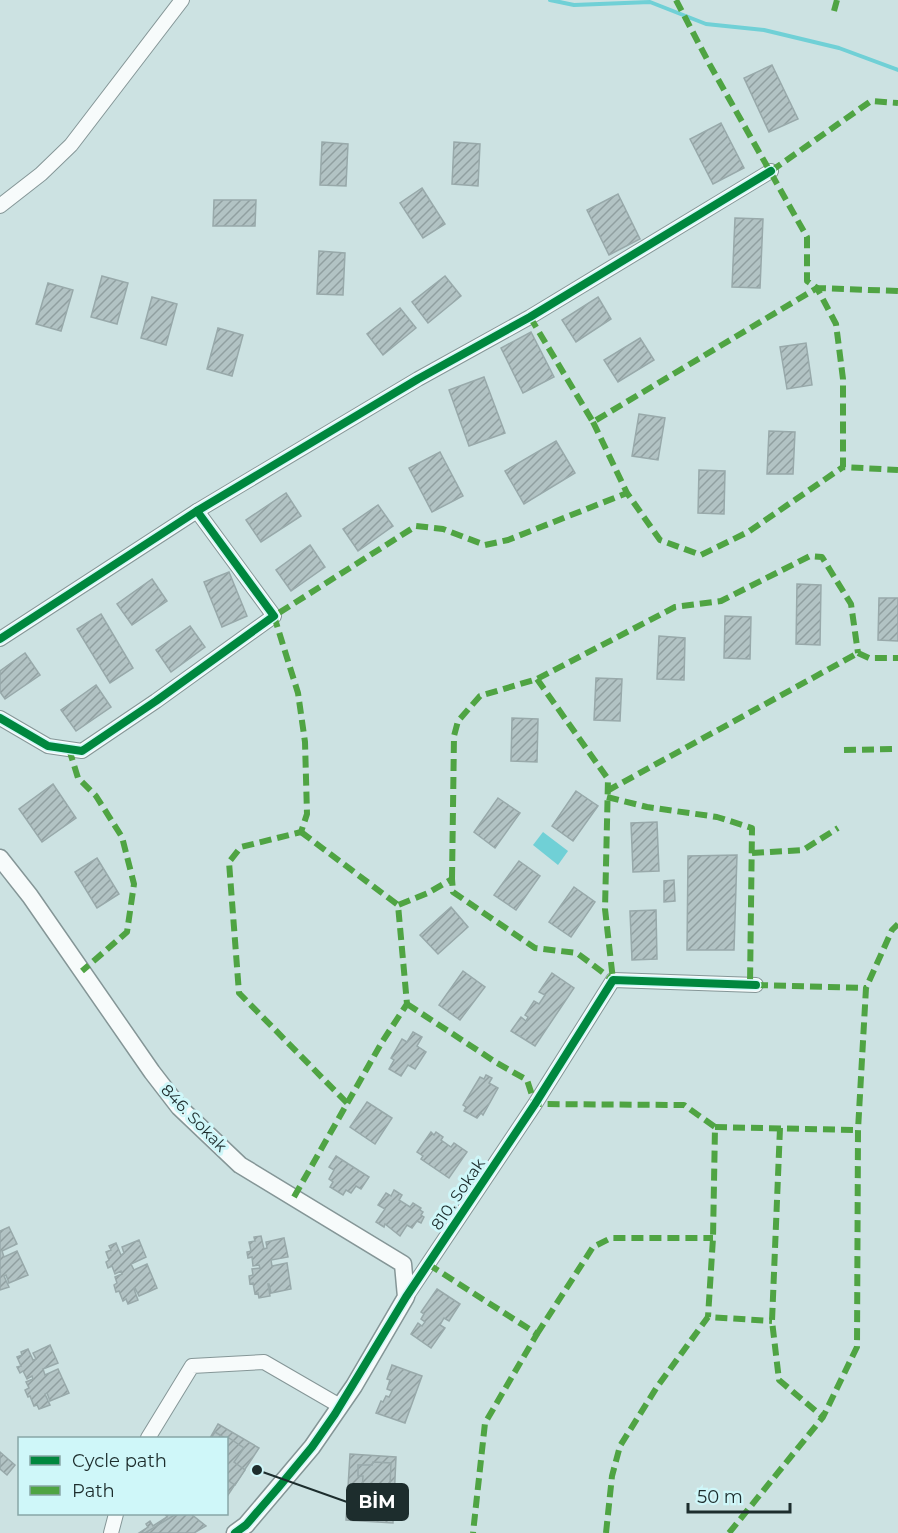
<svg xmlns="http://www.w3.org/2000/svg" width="898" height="1533" viewBox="0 0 898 1533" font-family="Montserrat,sans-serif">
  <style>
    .water { fill: #70d0d6 }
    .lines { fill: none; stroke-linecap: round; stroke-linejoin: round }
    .stream { stroke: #70d0d6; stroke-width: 4 }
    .building { fill: url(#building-hatch); stroke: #98a9aa; stroke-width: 1.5 }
    .minor-casing { stroke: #859697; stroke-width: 16 }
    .tertiary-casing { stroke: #859697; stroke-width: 19 }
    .minor { stroke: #f7fbfb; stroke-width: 14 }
    .tertiary { stroke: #f7fbfb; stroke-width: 16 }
    .quiet { stroke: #4fa443; stroke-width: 6; stroke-dasharray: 12 6; stroke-linecap: butt }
    .cycleway-casing { stroke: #cff7f9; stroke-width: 11 }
    .cycleway { stroke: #00873e; stroke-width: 8 }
    .labels { text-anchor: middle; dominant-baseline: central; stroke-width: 6; stroke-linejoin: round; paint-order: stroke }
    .street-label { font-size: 16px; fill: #1d2d2d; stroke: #cff7f9 }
    .leader { fill: none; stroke: #1d2d2d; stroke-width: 2 }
    .callout-dot { fill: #1d2d2d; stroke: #cff7f9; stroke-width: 2 }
    .callout { fill: #1d2d2d; stroke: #1d2d2d; stroke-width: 2 }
    .callout-label { font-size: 18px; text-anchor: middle; font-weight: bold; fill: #fff }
  </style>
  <defs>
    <pattern id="building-hatch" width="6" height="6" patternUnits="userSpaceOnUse" patternTransform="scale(1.5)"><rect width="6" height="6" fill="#b2c3c4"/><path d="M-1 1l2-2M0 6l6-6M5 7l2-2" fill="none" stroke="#909fa0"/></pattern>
  </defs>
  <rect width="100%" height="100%" fill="#cce2e2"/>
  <polygon class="water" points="543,832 568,851 558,865 533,845"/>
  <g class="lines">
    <polyline class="stream" points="550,0 574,5 650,2 706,24 764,30 839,48 898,70"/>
  </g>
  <g class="building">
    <polygon points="772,65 798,119 769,132 744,78"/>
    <polygon points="721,123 744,168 713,184 690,139"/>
    <polygon points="322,142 348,144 346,186 320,185"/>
    <polygon points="454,142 480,144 478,186 452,184"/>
    <polygon points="422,188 445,224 423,238 400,203"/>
    <polygon points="618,194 640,239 609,255 587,210"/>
    <polygon points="214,200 256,200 255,226 213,226"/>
    <polygon points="735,218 763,219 760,288 732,287"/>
    <polygon points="319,251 345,253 343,295 317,294"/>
    <polygon points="102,276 128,283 117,324 91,317"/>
    <polygon points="445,276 461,296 428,323 412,302"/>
    <polygon points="48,283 73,290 61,331 36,324"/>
    <polygon points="152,297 177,304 166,345 141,338"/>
    <polygon points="598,297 611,319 576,342 562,320"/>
    <polygon points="400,308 416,328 383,355 367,334"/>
    <polygon points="218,328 243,335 232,376 207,369"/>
    <polygon points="531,332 554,377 523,393 501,348"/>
    <polygon points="640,338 654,360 618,382 604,360"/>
    <polygon points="806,343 812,385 787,389 780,347"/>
    <polygon points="484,377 505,433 469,446 449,390"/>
    <polygon points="639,414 665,418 658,460 632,456"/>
    <polygon points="769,431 795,432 793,474 767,474"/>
    <polygon points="556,441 575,473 524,504 505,471"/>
    <polygon points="440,452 463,496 432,512 409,468"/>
    <polygon points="699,470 725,471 724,514 698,513"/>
    <polygon points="286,493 301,516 261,542 246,520"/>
    <polygon points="378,505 393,526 358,551 343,529"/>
    <polygon points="310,545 325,567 291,591 276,570"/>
    <polygon points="229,572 247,616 222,627 204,582"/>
    <polygon points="152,579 167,601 132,625 117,604"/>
    <polygon points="797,584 821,585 820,645 796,644"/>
    <polygon points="879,598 898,598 898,641 878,640"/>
    <polygon points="101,614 133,668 110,683 77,629"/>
    <polygon points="725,616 751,617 750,659 724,658"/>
    <polygon points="190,626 205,647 171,672 156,650"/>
    <polygon points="659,636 685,638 684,680 657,679"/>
    <polygon points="25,653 40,675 5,699 0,692 0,671"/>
    <polygon points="596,678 622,679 620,721 594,720"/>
    <polygon points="96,685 111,707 76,731 61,710"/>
    <polygon points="512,718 538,719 537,762 511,761"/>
    <polygon points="53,784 76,818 42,842 19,809"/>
    <polygon points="576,791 598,806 573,841 552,826"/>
    <polygon points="498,798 520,813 495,848 474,832"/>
    <polygon points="657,822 659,871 633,872 631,823"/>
    <polygon points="737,855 734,950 687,950 688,856"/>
    <polygon points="97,858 119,894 97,908 75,872"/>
    <polygon points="519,861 540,876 516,910 494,895"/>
    <polygon points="674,880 675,901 664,902 664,881"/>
    <polygon points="574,887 595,902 571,937 549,922"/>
    <polygon points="451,907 468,927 438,954 420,935"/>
    <polygon points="656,910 657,959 632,960 630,911"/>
    <polygon points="463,971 485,987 460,1020 439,1005"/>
    <polygon points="552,973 574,988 535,1046 511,1031 521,1017 526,1021 528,1017 525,1015 534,1001 539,1004 545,995 539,992"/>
    <polygon points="413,1032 422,1037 417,1046 426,1052 415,1069 408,1065 401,1076 389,1069 394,1060 391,1058 402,1039 407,1042"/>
    <polygon points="486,1075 492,1078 489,1083 498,1088 483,1115 481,1113 477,1118 464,1111 466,1107 463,1105 480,1077 484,1079"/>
    <polygon points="367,1102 392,1118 375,1144 350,1127"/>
    <polygon points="431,1132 434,1135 436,1132 443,1137 441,1140 451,1147 454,1143 467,1152 449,1178 421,1159 423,1156 417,1152"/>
    <polygon points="336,1156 369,1177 361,1189 356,1186 351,1193 346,1190 343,1195 330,1187 333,1182 329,1179 334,1170 329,1167"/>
    <polygon points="394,1190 402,1195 399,1200 410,1207 413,1203 421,1208 420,1210 423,1212 421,1215 424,1217 421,1223 417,1221 412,1228 407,1225 400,1236 385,1224 384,1227 376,1222 385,1209 378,1205 386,1193 391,1196"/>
    <polygon points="9,1227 17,1244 2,1251 4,1257 17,1251 28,1275 9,1283 6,1275 4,1276 9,1287 0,1290 0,1231"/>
    <polygon points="261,1236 264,1249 267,1248 266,1242 284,1238 288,1257 271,1260 272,1266 287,1263 291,1289 271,1293 269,1284 268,1284 270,1296 259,1298 258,1293 255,1294 253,1283 250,1284 249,1276 253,1275 252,1269 260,1268 259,1265 253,1266 252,1257 248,1258 247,1252 251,1251 249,1242 255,1241 254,1237"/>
    <polygon points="139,1240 146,1257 131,1264 134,1270 147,1264 157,1288 139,1296 135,1288 134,1289 138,1300 128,1304 126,1299 123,1301 119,1291 116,1292 114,1285 117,1283 115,1277 122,1274 121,1271 115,1274 112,1266 108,1268 106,1262 109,1260 106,1252 111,1250 109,1246 116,1243 121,1255 124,1253 122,1247"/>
    <polygon points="437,1289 460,1304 449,1321 444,1318 440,1325 445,1328 431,1348 411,1334 418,1323 422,1326 425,1322 421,1319 424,1314 421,1312"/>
    <polygon points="50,1345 58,1363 43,1369 45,1375 58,1369 69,1393 50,1401 47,1393 45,1394 50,1405 39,1409 37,1405 34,1406 30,1396 28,1397 25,1390 29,1388 26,1382 33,1379 32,1376 27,1379 23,1371 20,1373 17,1367 21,1366 17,1357 22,1355 21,1352 28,1349 33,1360 36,1359 33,1353"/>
    <polygon points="392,1365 422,1376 405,1423 376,1413 381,1401 383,1402 386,1396 389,1397 392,1391 387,1389 390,1380 387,1379"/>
    <polygon points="218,1424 259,1448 226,1498 226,1438 210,1438"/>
    <polygon points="215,1432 225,1438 211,1438"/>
    <polygon points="229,1438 244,1448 234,1462 245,1470 235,1485 226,1479 226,1440"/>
    <polygon points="0,1452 15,1465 7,1475 0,1469"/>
    <polygon points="350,1454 396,1457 393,1523 346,1520"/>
    <polygon points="373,1462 391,1463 390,1485 395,1485 394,1496 388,1496 387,1517 372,1516 372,1511 358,1510 358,1505 361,1505 363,1476 358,1476 358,1465 372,1465"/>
    <polygon points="165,1514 176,1514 184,1527 180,1530 182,1533 139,1533 148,1527 146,1524 150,1521 153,1526 167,1517"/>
    <polygon points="176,1514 191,1514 206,1526 194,1533 145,1533"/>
  </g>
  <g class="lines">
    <g class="minor-casing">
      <g id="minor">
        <polyline points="0,206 41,174 71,145 182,0"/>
        <polyline points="197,511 418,379 530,317 771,171"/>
        <polyline points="0,639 197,511 274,616 156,701 82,751 48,746 0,718"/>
        <polyline points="406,1297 535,1104 613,980 756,985"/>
        <polyline points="148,1438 192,1366 264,1362 340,1406"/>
        <polyline points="111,1533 116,1514"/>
      </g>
    </g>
    <g class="tertiary-casing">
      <polyline id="tertiary" points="0,858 30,896 152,1072 179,1107 240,1165 403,1264 406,1297 354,1386 312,1447 246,1525 235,1533"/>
    </g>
    <use href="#minor" class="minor"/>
    <use href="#tertiary" class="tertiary"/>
    <g class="quiet">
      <polyline points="676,0 710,65 807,237 807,281 817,288 898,291"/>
      <polyline points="834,11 837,0"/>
      <polyline points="771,171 871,101 898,103"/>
      <polyline points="530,317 593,422 817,288 836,324 843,379 843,467 898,470"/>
      <polyline points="593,422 627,493 660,540 701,555 748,532 843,467"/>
      <polyline points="858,653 869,658 898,658"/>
      <polyline points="537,679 608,779 605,909 613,980"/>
      <polyline points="69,749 78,778 96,796 122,837 134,884 127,932 82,971"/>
      <polyline points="844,750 898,749"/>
      <polyline points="607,791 858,653"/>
      <polyline points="607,797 647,807 717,817 752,828 750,985"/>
      <polyline points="301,832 398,905"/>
      <polyline points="752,853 803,850 838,828"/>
      <polyline points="452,879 454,736 458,721 480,696 537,679 675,607 721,601 810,556 822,557 851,604 858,653"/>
      <polyline points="756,985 866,988"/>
      <polyline points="407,1004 497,1063 527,1080 535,1104 684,1105 715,1127 713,1238 708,1317"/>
      <polyline points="347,1103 239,993 229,862 241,847 301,832 307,814 305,742 298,693 274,616 416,526 443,529 485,545 508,540 627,493"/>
      <polyline points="715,1127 858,1130"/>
      <polyline points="780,1128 772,1321 779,1380 823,1417"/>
      <polyline points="294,1197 382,1042 407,1004 398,905 428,893 452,879 453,892 535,948 577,953 613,980"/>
      <polyline points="428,1264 537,1334 485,1423 473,1533"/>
      <polyline points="537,1334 593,1247 611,1238 713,1238"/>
      <polyline points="606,1533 612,1476 620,1446 657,1387 708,1317 772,1321"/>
      <polyline points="729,1533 823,1417 857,1347 858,1130 866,988 892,930 898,924"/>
    </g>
    <g class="cycleway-casing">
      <g id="cycleway">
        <polyline points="197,511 418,379 530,317 771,171"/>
        <polyline points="0,639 197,511 274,616 156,701 82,751 48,746 0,718"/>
        <polyline points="235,1533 246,1525 278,1488 312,1447 335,1414 406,1297 535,1104 613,980 756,985"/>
      </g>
    </g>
    <use href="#cycleway" class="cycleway"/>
  </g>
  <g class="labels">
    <g class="street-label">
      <text transform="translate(194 1118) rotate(46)">846. Sokak</text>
      <text transform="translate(458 1194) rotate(-56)">810. Sokak</text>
    </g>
  </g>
  <path class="leader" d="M257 1470L347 1502"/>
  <circle class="callout-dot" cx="257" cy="1470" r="6"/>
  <rect class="callout" x="347" y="1484" width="61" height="36" rx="6"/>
  <g class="callout-label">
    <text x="377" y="1508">BİM</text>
  </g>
  <rect x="18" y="1437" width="210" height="78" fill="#cff7f9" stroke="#88a6a7" stroke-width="1.5"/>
  <rect x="30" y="1456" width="30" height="9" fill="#00873e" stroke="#88a6a7" stroke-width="1.5"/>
  <text x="72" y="1467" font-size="18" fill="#1d2d2d">Cycle path</text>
  <rect x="30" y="1486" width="30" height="9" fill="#4fa443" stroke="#88a6a7" stroke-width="1.5"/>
  <text x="72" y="1497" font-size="18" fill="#1d2d2d">Path</text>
  <path d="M688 1503v9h102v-9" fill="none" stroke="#1d2d2d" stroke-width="3"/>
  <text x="697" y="1503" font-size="18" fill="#1d2d2d" stroke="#cff7f9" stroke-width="4.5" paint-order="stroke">50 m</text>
</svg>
